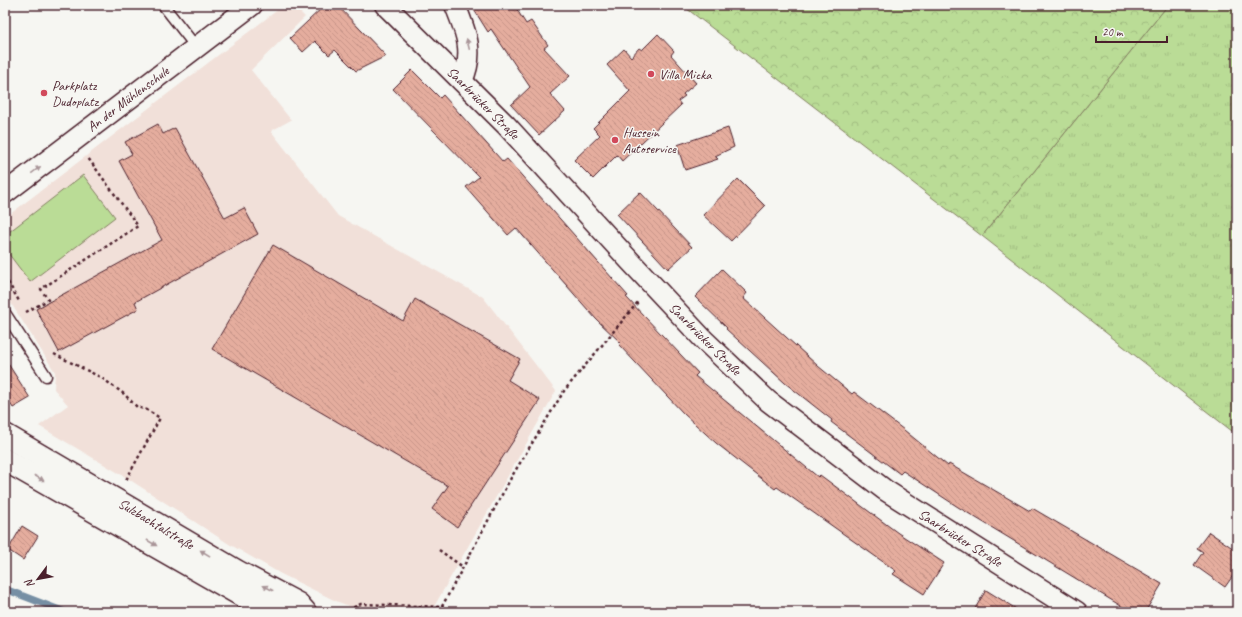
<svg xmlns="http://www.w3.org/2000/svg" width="1242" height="617" viewBox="0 0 1242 617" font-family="Caveat,sans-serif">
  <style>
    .built { fill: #f1e0d9 }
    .grass { fill: url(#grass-tufts); stroke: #827e60 }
    .forest { fill: url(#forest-crowns); stroke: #827e60 }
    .pitch { fill: #badc96; stroke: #827e60 }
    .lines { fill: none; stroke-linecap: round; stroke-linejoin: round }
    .stream { stroke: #768fa4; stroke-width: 7 }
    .building { fill: url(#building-back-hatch); stroke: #4a1f2b }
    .lane-casing { stroke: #4a1f2b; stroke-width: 13 }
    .street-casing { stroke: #4a1f2b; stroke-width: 23 }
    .secondary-casing { stroke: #4a1f2b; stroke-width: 25 }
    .path { stroke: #4a1f2b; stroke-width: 2.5; stroke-dasharray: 3 3; stroke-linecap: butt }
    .lane { stroke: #f6f6f2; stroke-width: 10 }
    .street { stroke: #f6f6f2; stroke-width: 20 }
    .secondary { stroke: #f6f6f2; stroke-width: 22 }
    .oneway { fill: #a99598 }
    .poi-dot { fill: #d1495b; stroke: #f6f6f2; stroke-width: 1.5 }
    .labels { text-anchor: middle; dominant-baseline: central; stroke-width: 3; stroke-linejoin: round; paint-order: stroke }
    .poi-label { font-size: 14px; fill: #4a1f2b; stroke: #f6f6f2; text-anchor: start }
    .street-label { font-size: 14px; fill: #4a1f2b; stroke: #f6f6f2 }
  </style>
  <defs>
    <pattern id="grass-tufts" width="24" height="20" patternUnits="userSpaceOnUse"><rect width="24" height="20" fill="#badc96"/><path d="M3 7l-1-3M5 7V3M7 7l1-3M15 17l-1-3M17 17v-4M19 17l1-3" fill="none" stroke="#a1bc81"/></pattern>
    <pattern id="forest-crowns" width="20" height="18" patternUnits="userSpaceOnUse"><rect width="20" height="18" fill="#badc96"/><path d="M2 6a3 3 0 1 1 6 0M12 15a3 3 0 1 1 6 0" fill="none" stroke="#a1bc81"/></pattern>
    <pattern id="building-back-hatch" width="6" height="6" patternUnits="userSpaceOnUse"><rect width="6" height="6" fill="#e5ad9e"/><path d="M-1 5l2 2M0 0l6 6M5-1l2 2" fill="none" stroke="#c69488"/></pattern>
  </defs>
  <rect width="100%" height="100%" fill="#f6f6f2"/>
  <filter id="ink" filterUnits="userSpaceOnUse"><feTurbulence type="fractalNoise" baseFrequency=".025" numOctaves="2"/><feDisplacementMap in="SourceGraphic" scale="8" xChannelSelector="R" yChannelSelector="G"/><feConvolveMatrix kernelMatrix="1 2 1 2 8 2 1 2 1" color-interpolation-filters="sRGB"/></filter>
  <g filter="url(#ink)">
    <polygon class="built" points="284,5 293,5 305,17 251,70 291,120 271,131 338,216 483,297 556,391 431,612 364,612 336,601 281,574 229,544 127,478 39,426 68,405 54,389 55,372 5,294 5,218"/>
    <polygon class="grass" points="1168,5 1237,5 1237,435 982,236"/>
    <polygon class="forest" points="682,5 1168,5 982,236"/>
    <polygon class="pitch" points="83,175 115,217 30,282 5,249 5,235"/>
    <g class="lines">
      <polyline class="stream" points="5,589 65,612"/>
    </g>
    <g class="building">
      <polygon points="325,5 337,5 386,56 356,71 335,50 329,55 315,41 303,52 290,38"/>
      <polygon points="471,5 514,5 526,24 531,21 548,45 544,48 570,76 550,94 565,111 539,135 511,105 530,87 491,29 488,32"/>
      <polygon points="658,34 674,51 671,55 696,83 683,94 685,96 678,101 681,105 622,161 617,155 593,179 574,160 600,135 593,128 630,91 607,65 624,49 631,57 639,48 642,50"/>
      <polygon points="412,70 440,98 443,95 503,162 507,159 628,296 626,297 698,373 695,376 818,477 820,475 898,533 944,563 924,594 893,574 896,571 777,487 775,489 716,443 684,414 619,345 621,343 596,319 516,228 508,235 466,187 479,177 393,89"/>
      <polygon points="158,124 163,134 175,128 225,218 244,208 258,234 135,302 138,309 59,352 36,309 162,240 119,161 132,154 125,142"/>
      <polygon points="728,128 734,147 715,156 718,159 685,170 677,145"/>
      <polygon points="738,179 765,206 731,241 703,215"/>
      <polygon points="640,192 692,247 668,269 617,214"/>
      <polygon points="273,245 403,321 415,299 520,359 508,380 540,400 457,527 432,509 448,486 212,349"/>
      <polygon points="722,269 747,293 743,298 818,366 852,394 854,392 904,430 948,466 949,464 1030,511 1032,508 1162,584 1145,612 1131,612 958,507 903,471 900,474 831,422 832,420 785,383 726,329 727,328 695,297"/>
      <polygon points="5,359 30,398 13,408 5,395"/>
      <polygon points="22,526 38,536 23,560 8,550"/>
      <polygon points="1209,532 1237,551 1237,570 1225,587 1194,565 1203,552 1197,548"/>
      <polygon points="986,590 1021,612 973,612"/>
    </g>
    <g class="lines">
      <g class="lane-casing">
        <g id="lane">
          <polyline points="163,5 196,47"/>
          <polyline points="5,313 46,376"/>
        </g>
      </g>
      <g class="street-casing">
        <g id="street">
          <polyline points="385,5 506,125 630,261 704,340 768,401 885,490 1077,612"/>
          <path d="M455,5C466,32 475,53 462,81"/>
          <polyline points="5,193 252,5"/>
        </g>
      </g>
      <g class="secondary-casing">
        <g id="secondary">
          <polyline points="5,435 238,572 298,604 305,612"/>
          <polyline points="5,460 271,612"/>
        </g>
      </g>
      <g class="path">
        <polyline points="5,277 19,301"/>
        <polyline points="26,312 48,300 41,289 138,226 88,158"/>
        <polyline points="54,354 102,378 124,394 137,407 147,410 160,418 126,480"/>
        <polyline points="439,550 463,567"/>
        <polyline points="350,612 352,608 361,604 442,607"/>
        <polyline points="439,612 512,476 564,391 638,302"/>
      </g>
      <use href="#lane" class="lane"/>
      <use href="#street" class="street"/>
      <use href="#secondary" class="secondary"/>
    </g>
    <defs><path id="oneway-solid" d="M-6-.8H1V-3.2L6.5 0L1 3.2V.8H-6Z"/></defs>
    <g class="oneway">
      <use href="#oneway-solid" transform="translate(468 44) rotate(-104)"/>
      <use href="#oneway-solid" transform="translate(36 170) rotate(-37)"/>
      <use href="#oneway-solid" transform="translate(39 478) rotate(29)"/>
      <use href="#oneway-solid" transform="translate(152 543) rotate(30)"/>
      <use href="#oneway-solid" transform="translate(205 553) rotate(-149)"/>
      <use href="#oneway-solid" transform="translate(268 588) rotate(-152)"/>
    </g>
  </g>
  <g class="poi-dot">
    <circle cx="651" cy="74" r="4"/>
    <circle cx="44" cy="93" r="4"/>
    <circle cx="615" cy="140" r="4"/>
  </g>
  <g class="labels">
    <g class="poi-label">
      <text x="659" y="74">Villa Micka</text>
      <text x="52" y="85">Parkplatz<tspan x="52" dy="16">Dudoplatz</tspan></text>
      <text x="623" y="132">Hussein<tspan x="623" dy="16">Autoservice</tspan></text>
    </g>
    <g class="street-label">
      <text transform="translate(128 99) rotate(-37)">An der Mühlenschule</text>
      <text transform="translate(483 103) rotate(45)">Saarbrücker Straße</text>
      <text transform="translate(705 339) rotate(45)">Saarbrücker Straße</text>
      <text transform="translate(156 524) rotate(31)">Sulzbachtalstraße</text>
      <text transform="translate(960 538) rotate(32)">Saarbrücker Straße</text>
    </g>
  </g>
  <rect width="1242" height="617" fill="none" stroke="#f6f6f2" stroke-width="20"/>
  <rect x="10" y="10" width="1222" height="597" fill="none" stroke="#4a1f2b" stroke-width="1.5" filter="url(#ink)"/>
  <g transform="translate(38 579) rotate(238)" stroke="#f6f6f2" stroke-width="3" paint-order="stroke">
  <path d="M0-3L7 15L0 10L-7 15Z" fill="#4a1f2b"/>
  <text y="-6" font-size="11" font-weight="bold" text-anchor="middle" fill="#4a1f2b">N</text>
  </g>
  <path d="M1096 36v6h71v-6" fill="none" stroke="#4a1f2b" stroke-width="2"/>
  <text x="1102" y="36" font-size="12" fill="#4a1f2b" stroke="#f6f6f2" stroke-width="3" paint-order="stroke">20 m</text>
</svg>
